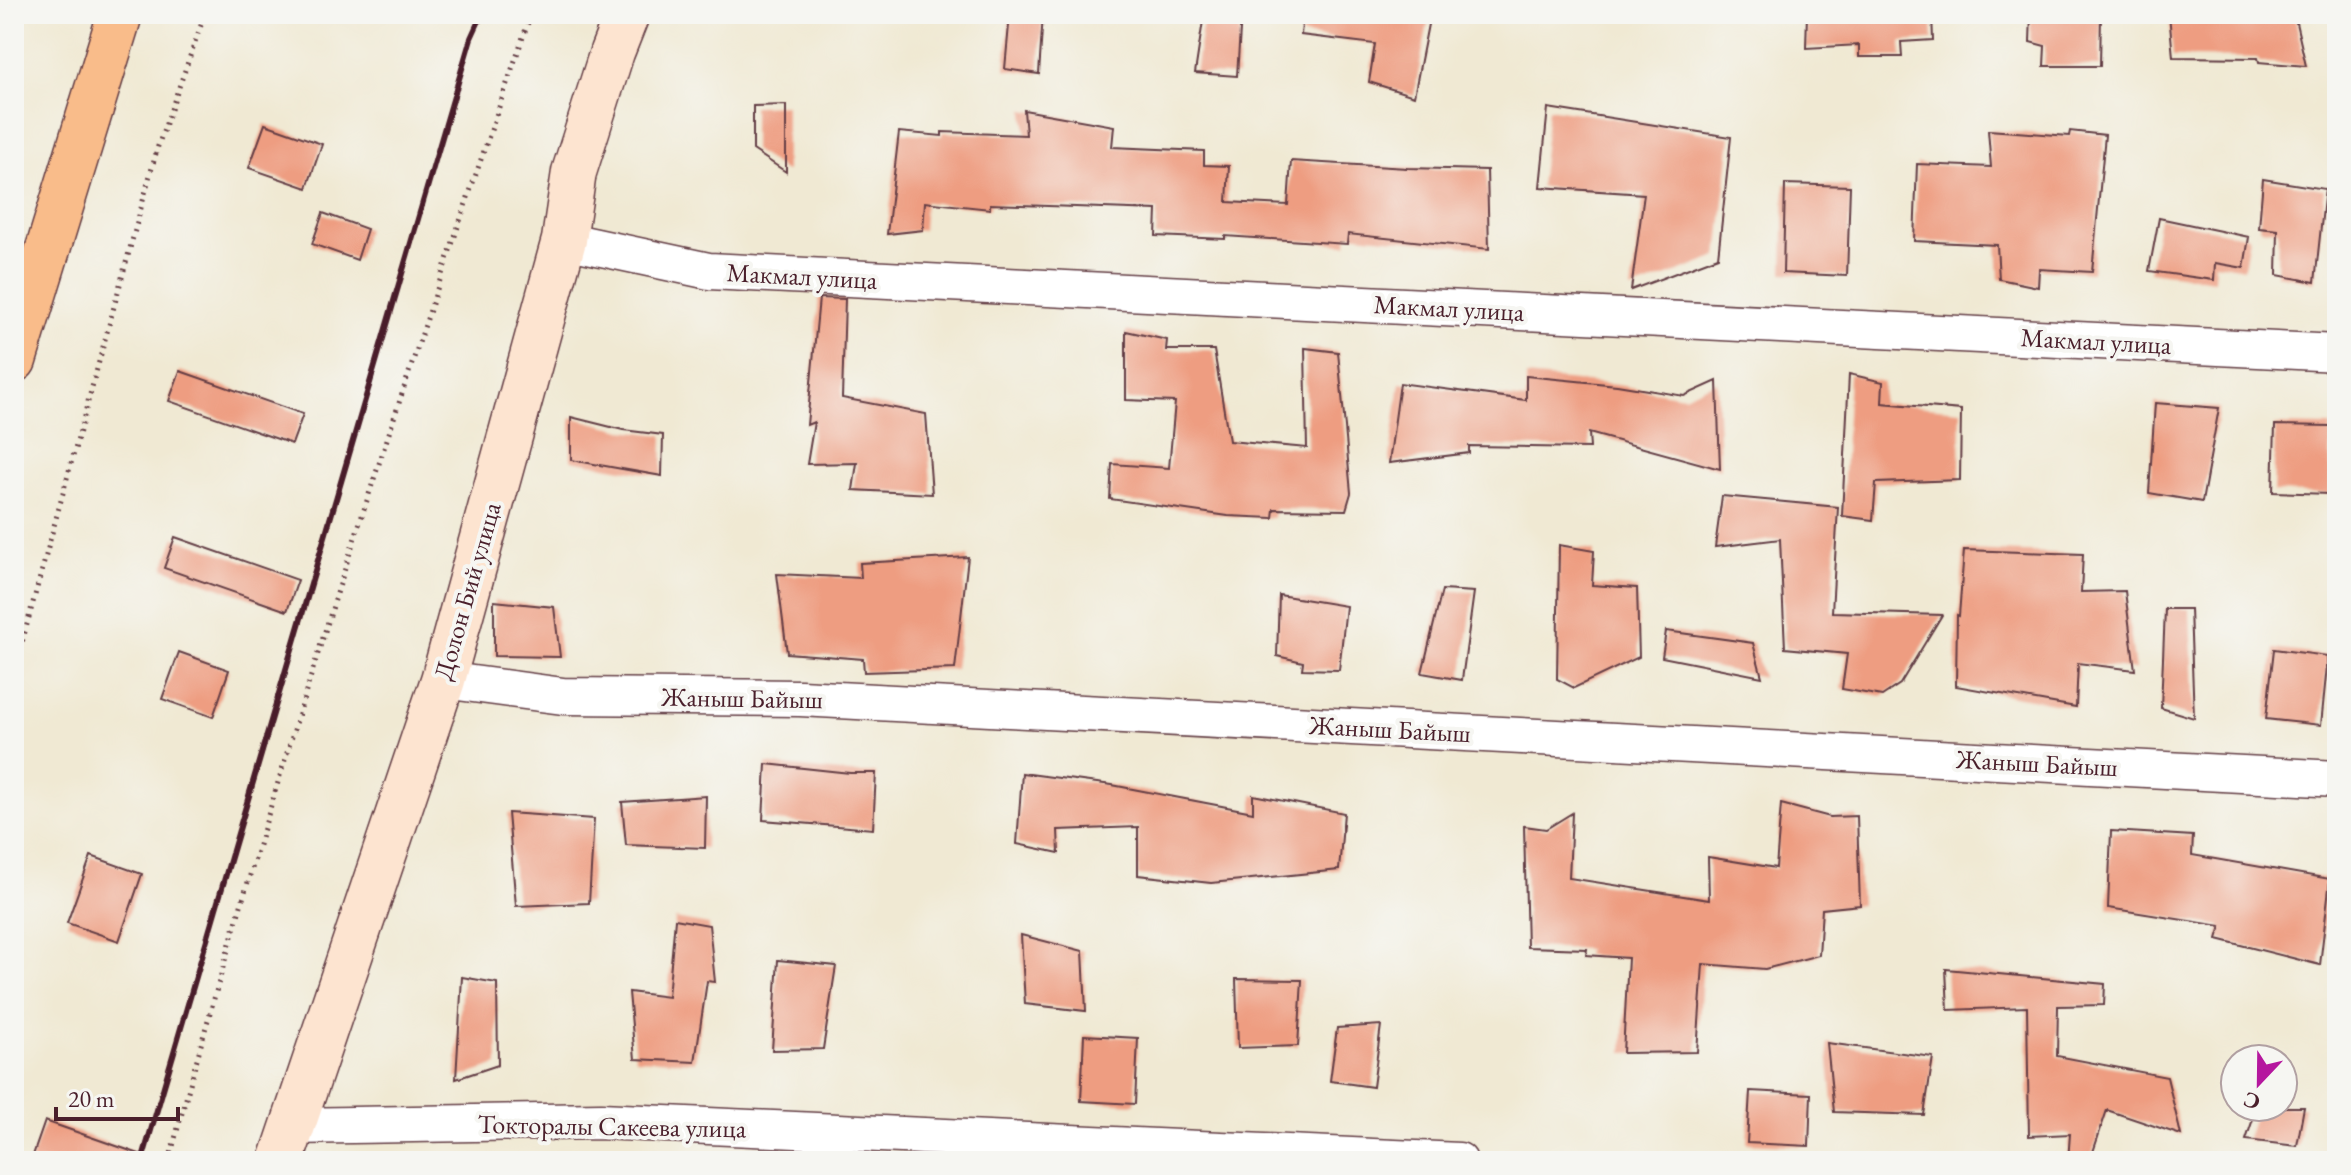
<svg xmlns="http://www.w3.org/2000/svg" width="2351" height="1175" viewBox="0 0 2351 1175" font-family="'EB Garamond',serif">
  <style>
    .building { fill: #ee9d81 }
    .lines { fill: none; stroke-linecap: round; stroke-linejoin: round }
    .street-casing { stroke: #633d44; stroke-width: 39 }
    .secondary-casing { stroke: #633d44; stroke-width: 47 }
    .primary-casing { stroke: #633d44; stroke-width: 47 }
    .path { stroke: #633d44; stroke-width: 5; stroke-dasharray: 2 6; stroke-linecap: butt }
    .street { stroke: #fff; stroke-width: 36 }
    .secondary { stroke: #fde4d0; stroke-width: 44 }
    .primary { stroke: #f9bc8a; stroke-width: 44 }
    .rail { stroke: #4a1f2b; stroke-width: 6 }
    .labels { text-anchor: middle; dominant-baseline: central; stroke-width: 8; stroke-linejoin: round; paint-order: stroke }
    .street-label { font-size: 26px; fill: #4a1f2b; stroke: #f6f6f2 }
  </style>
  <rect width="100%" height="100%" fill="#f6f6f2"/>
  <filter id="ink" filterUnits="userSpaceOnUse"><feTurbulence type="fractalNoise" baseFrequency=".0125" numOctaves="2"/><feDisplacementMap in="SourceGraphic" scale="16" xChannelSelector="R" yChannelSelector="G"/><feConvolveMatrix kernelMatrix="1 2 1 2 8 2 1 2 1" color-interpolation-filters="sRGB"/></filter>
  <filter id="wash" filterUnits="userSpaceOnUse"><feTurbulence type="fractalNoise" baseFrequency=".006" numOctaves="4" result="noise"/><feDisplacementMap in="SourceGraphic" scale="32" xChannelSelector="R" yChannelSelector="G"/><feGaussianBlur stdDeviation="1.8" result="paint"/><feColorMatrix in="noise" values="0 0 0 0 0 0 0 0 0 0 0 0 0 0 0 0 0 1.4 0 .05"/><feComposite in="paint" operator="in"/></filter>
  <g filter="url(#wash)">
    <rect width="100%" height="100%" fill="#f0e9d3"/>
    <g id="blocks">
      <g class="building">
        <polygon points="1010,14 1043,14 1039,74 1005,69"/>
        <polygon points="1204,14 1241,14 1237,76 1195,73"/>
        <polygon points="1303,14 1430,14 1414,96 1369,82 1375,44 1301,35"/>
        <polygon points="1807,14 1932,14 1933,40 1901,42 1902,57 1859,57 1859,45 1806,48"/>
        <polygon points="2031,14 2101,14 2100,66 2044,66 2045,46 2030,42"/>
        <polygon points="2169,14 2294,14 2306,66 2259,62 2258,58 2173,57"/>
        <polygon points="786,105 786,172 753,150 753,106"/>
        <polygon points="1548,108 1731,137 1718,257 1631,290 1644,194 1540,187"/>
        <polygon points="1024,110 1114,126 1112,147 1204,151 1204,165 1229,166 1227,202 1288,205 1291,161 1407,168 1487,170 1489,249 1348,234 1347,244 1225,236 1225,239 1156,236 1157,210 990,204 990,209 925,202 923,230 887,234 899,132 942,136 942,132 1026,135"/>
        <polygon points="265,124 322,144 307,188 249,168"/>
        <polygon points="1988,130 2069,136 2070,131 2105,135 2092,272 2039,269 2038,287 1999,279 1997,245 1914,241 1917,164 1991,167"/>
        <polygon points="2263,179 2325,189 2315,282 2277,275 2278,230 2259,228"/>
        <polygon points="1785,184 1850,186 1847,276 1783,273"/>
        <polygon points="323,213 367,229 357,260 312,244"/>
        <polygon points="2159,218 2249,237 2244,268 2215,263 2214,280 2149,271"/>
        <polygon points="819,298 845,299 842,398 926,414 932,494 853,490 857,463 807,464 814,422 807,425"/>
        <polygon points="1126,331 1167,340 1166,350 1214,350 1229,441 1307,448 1305,348 1338,352 1351,493 1346,510 1274,509 1273,518 1228,516 1110,499 1112,464 1169,468 1175,402 1126,400"/>
        <polygon points="180,371 303,414 292,444 169,401"/>
        <polygon points="1849,374 1883,382 1882,403 1961,410 1960,480 1876,483 1873,520 1842,516"/>
        <polygon points="1526,376 1617,385 1684,396 1717,381 1720,469 1589,433 1590,448 1469,446 1469,453 1389,463 1400,383 1526,400"/>
        <polygon points="2155,403 2219,408 2202,502 2149,493"/>
        <polygon points="571,417 623,430 663,435 662,476 571,460"/>
        <polygon points="2275,425 2331,426 2330,494 2273,492"/>
        <polygon points="1722,496 1838,507 1832,612 1942,615 1900,684 1882,696 1842,689 1847,654 1785,648 1780,539 1715,547"/>
        <polygon points="175,537 298,580 287,611 164,568"/>
        <polygon points="1559,545 1594,551 1592,585 1637,588 1639,657 1574,688 1557,679"/>
        <polygon points="1964,550 2083,554 2081,592 2125,591 2135,670 2078,663 2076,707 1956,686 1957,615 1959,616"/>
        <polygon points="968,557 955,669 864,672 863,659 787,653 777,574 861,578 860,563"/>
        <polygon points="1442,590 1474,592 1462,680 1422,673"/>
        <polygon points="1279,595 1346,606 1339,670 1302,669 1303,662 1277,656"/>
        <polygon points="494,601 554,607 560,657 494,656"/>
        <polygon points="2165,609 2190,609 2194,718 2161,708"/>
        <polygon points="1666,631 1753,643 1762,677 1662,657"/>
        <polygon points="2274,649 2328,656 2321,725 2266,719"/>
        <polygon points="179,652 229,670 213,717 162,699"/>
        <polygon points="766,764 850,773 876,773 873,829 763,820"/>
        <polygon points="1022,773 1112,785 1253,812 1253,795 1344,813 1339,870 1211,883 1138,875 1138,827 1058,830 1059,853 1017,844"/>
        <polygon points="706,796 705,848 626,845 622,802"/>
        <polygon points="1781,804 1830,817 1857,816 1860,905 1822,909 1819,955 1765,969 1703,964 1697,1052 1623,1053 1628,958 1586,955 1587,949 1527,947 1524,826 1546,829 1572,813 1569,878 1709,900 1708,857 1776,868"/>
        <polygon points="508,813 594,819 589,903 516,906"/>
        <polygon points="2111,831 2193,836 2192,855 2330,879 2320,965 2217,939 2221,926 2108,908"/>
        <polygon points="91,856 142,874 119,941 67,923"/>
        <polygon points="675,919 709,925 715,982 707,981 695,1062 635,1059 629,992 668,997"/>
        <polygon points="1021,935 1083,951 1086,1011 1025,1004"/>
        <polygon points="778,960 836,966 823,1049 772,1050"/>
        <polygon points="1946,969 2105,984 2104,1005 2058,1006 2057,1056 2167,1077 2181,1135 2107,1110 2090,1161 2068,1161 2070,1134 2029,1136 2027,1007 1948,1010"/>
        <polygon points="462,977 497,983 498,1065 456,1079"/>
        <polygon points="1236,979 1302,980 1298,1046 1238,1048"/>
        <polygon points="1381,1025 1373,1087 1330,1081 1337,1028"/>
        <polygon points="1084,1035 1138,1038 1135,1104 1081,1101"/>
        <polygon points="1827,1043 1933,1057 1924,1115 1834,1112"/>
        <polygon points="1750,1091 1811,1094 1809,1146 1747,1143"/>
        <polygon points="2257,1107 2304,1107 2297,1146 2246,1140"/>
        <polygon points="45,1121 145,1156 144,1161 31,1161"/>
      </g>
    </g>
  </g>
  <g filter="url(#ink)">
    <use href="#blocks" fill-opacity="0" stroke="#633d44" stroke-width="2"/>
    <g class="lines">
      <g class="street-casing">
        <g id="street">
          <polyline points="564,240 709,271 2337,353"/>
          <polyline points="443,680 563,696 800,698 2337,779"/>
          <polyline points="292,1126 601,1121 1459,1161"/>
        </g>
      </g>
      <g class="secondary-casing">
        <polyline id="secondary" points="281,1161 443,680 564,240 574,172 612,52 627,14"/>
      </g>
      <g class="primary-casing">
        <polyline id="primary" points="14,360 120,14"/>
      </g>
      <g class="path">
        <polyline points="14,672 158,146 205,14"/>
        <path d="M169,1161C273,774 400,393 531,14"/>
      </g>
      <use href="#street" class="street"/>
      <use href="#secondary" class="secondary"/>
      <use href="#primary" class="primary"/>
      <polyline class="rail" points="142,1161 471,38 482,14"/>
    </g>
  </g>
  <g class="labels">
    <g class="street-label">
      <text transform="translate(802 276) rotate(3)">Макмал улица</text>
      <text transform="translate(1449 308) rotate(3)">Макмал улица</text>
      <text transform="translate(2096 341) rotate(3)">Макмал улица</text>
      <text transform="translate(467 591) rotate(-74)">Долон Бий улица</text>
      <text transform="translate(742 698) rotate(1)">Жаныш Байыш</text>
      <text transform="translate(1390 729) rotate(3)">Жаныш Байыш</text>
      <text transform="translate(2037 763) rotate(3)">Жаныш Байыш</text>
      <text transform="translate(612 1126) rotate(1)">Токторалы Сакеева улица</text>
    </g>
  </g>
  <rect width="2351" height="1175" fill="none" stroke="#f6f6f2" stroke-width="48"/>
  <g transform="translate(2259 1083) rotate(202)"><circle r="38" fill="#f6f6f2" stroke="#b1a0a2" stroke-width="2"/>
  <path d="M0-6L14 30L0 20L-14 30Z" fill="#b5179e"/>
  <text y="-12" font-size="22" font-weight="bold" text-anchor="middle" fill="#4a1f2b">С</text>
  </g>
  <path d="M56 1107v12h122v-12" fill="none" stroke="#4a1f2b" stroke-width="4"/>
  <text x="68" y="1107" font-size="24" fill="#4a1f2b" stroke="#f6f6f2" stroke-width="6" paint-order="stroke">20 m</text>
</svg>
